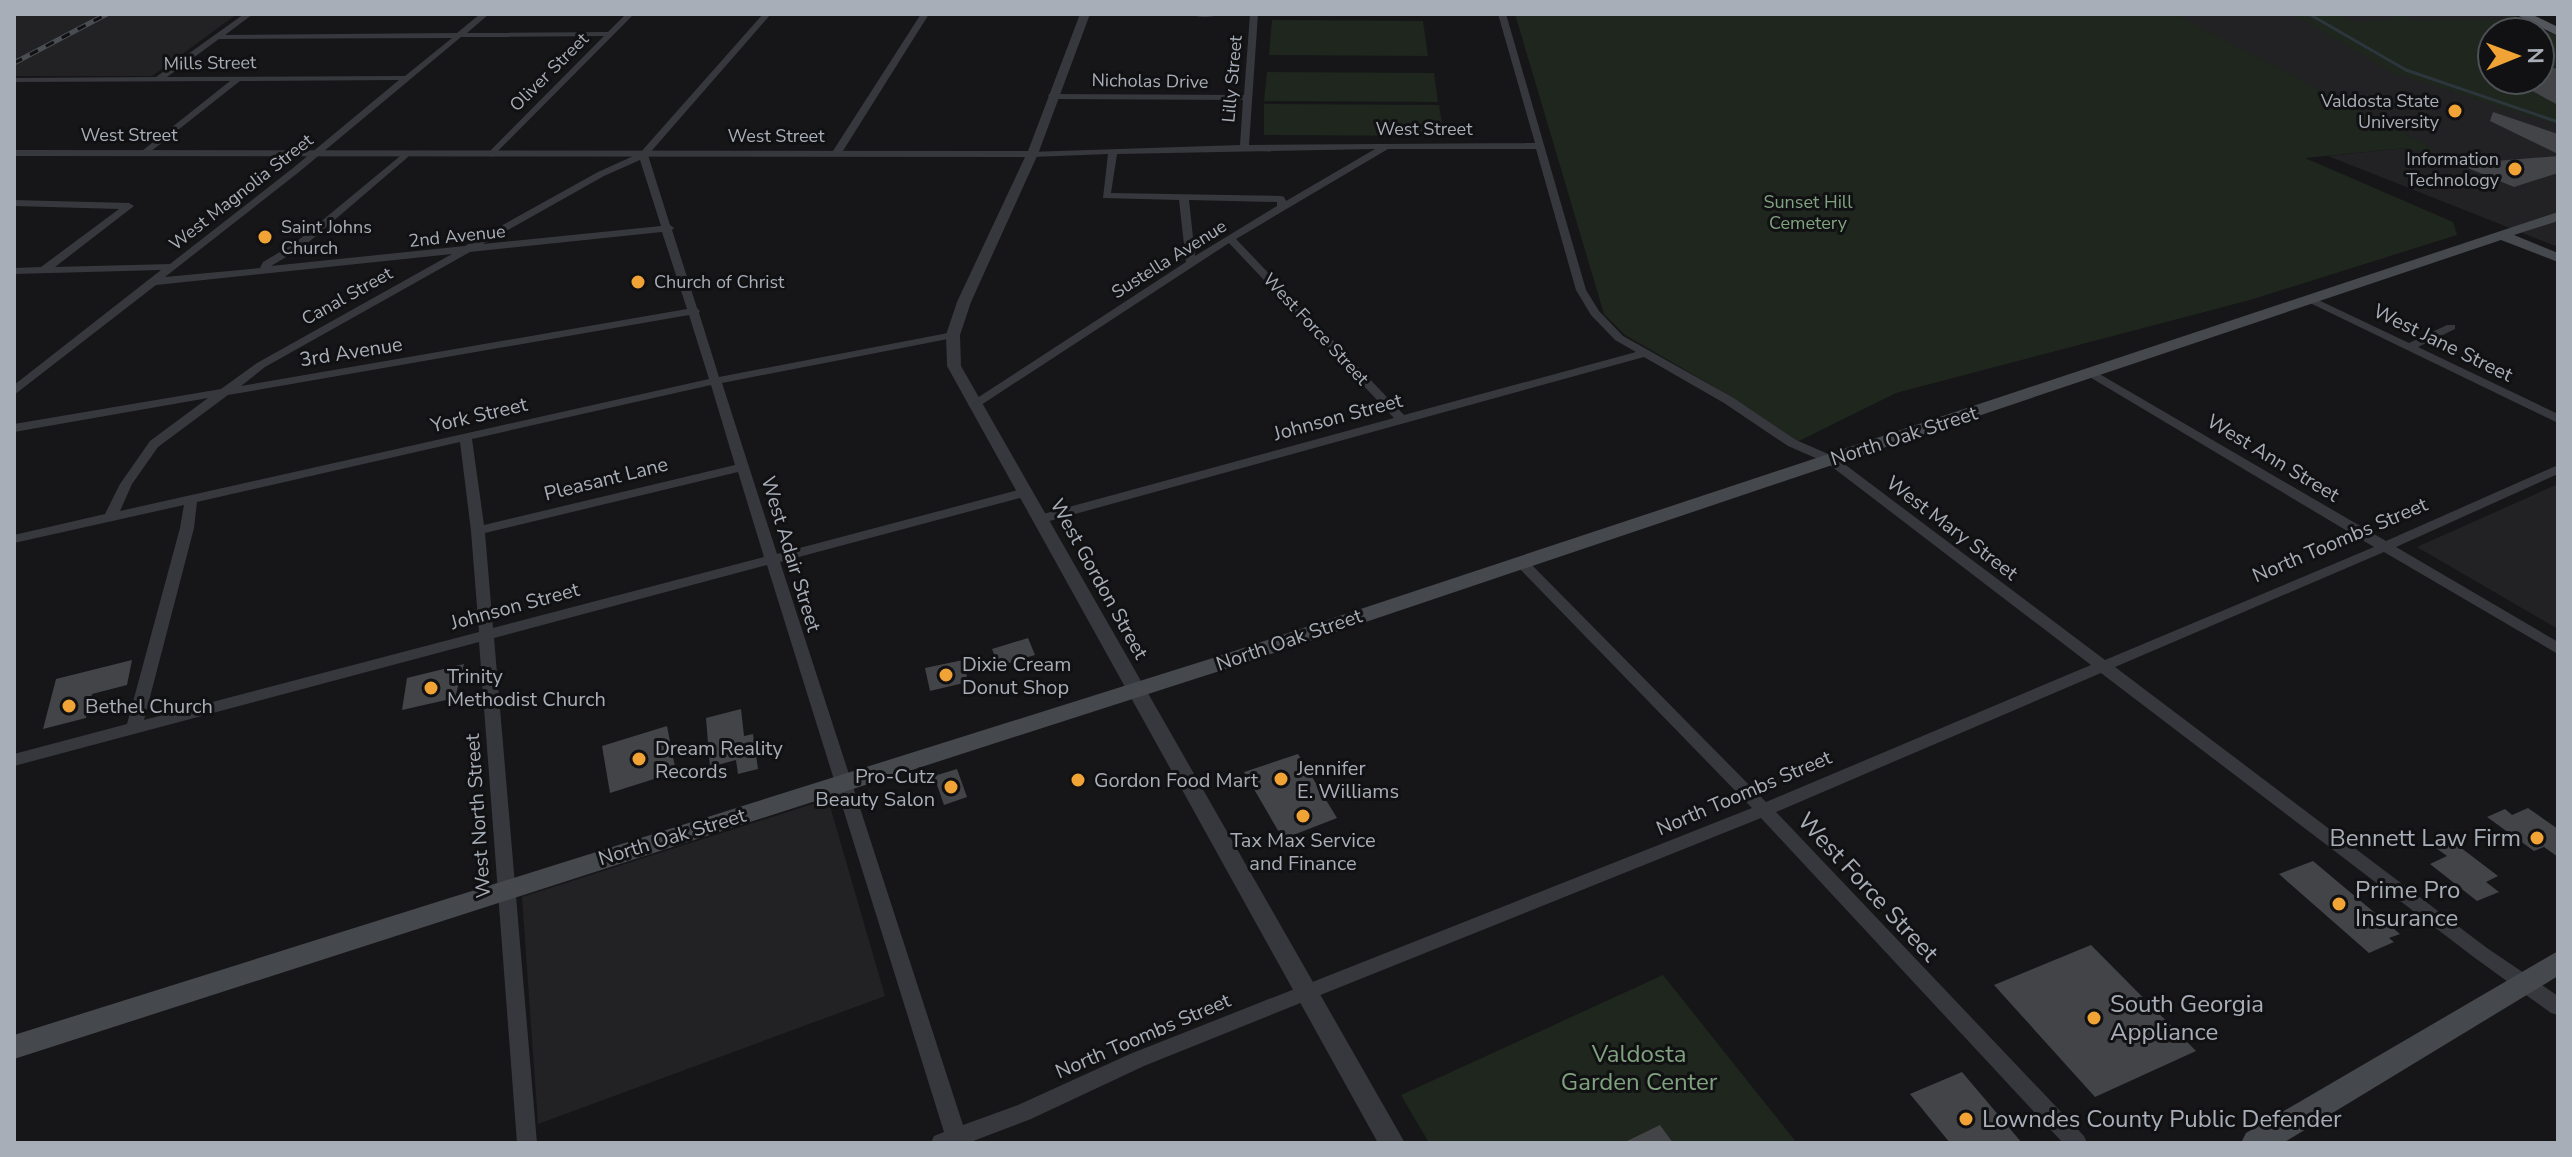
<svg xmlns="http://www.w3.org/2000/svg" width="2572" height="1157" viewBox="0 0 2572 1157" font-family="'Nunito Sans',sans-serif">
  <style>
    .built { fill: #222225; fill-rule: evenodd }
    .green { fill: #1e261e }
    .lines { fill: none; stroke-linecap: round; stroke-linejoin: round }
    .stream { stroke: #2c363c; stroke-width: 3 }
    .building { fill: #424448 }
    .minor { fill: #37383d; fill-rule: evenodd }
    .tertiary { fill: #37383d; fill-rule: evenodd }
    .secondary { fill: #45484d; fill-rule: evenodd }
    .primary { fill: #53565c; fill-rule: evenodd }
    .rail-casing { stroke: #4a4d52; stroke-width: 5 }
    .rail { stroke: #111113; stroke-width: 3; stroke-dasharray: 9; stroke-linecap: butt }
    .poi-dot { fill: #f1a435; stroke: #111113; stroke-width: 3 }
    .labels { text-anchor: middle; dominant-baseline: central; stroke-width: 6; stroke-linejoin: round; paint-order: stroke }
    .far-street-label { font-size: 18px; fill: #a8aeb8; stroke: #111113 }
    .far-poi-label { font-size: 18px; fill: #a8aeb8; stroke: #111113; text-anchor: end }
    .far-park-label { font-size: 18px; fill: #80a37f; stroke: #111113 }
    .street-label { font-size: 20px; fill: #a8aeb8; stroke: #111113 }
    .poi-label { font-size: 20px; fill: #a8aeb8; stroke: #111113; text-anchor: start }
    .near-poi-label { font-size: 24px; fill: #a8aeb8; stroke: #111113; text-anchor: start }
    .near-street-label { font-size: 24px; fill: #a8aeb8; stroke: #111113 }
    .near-park-label { font-size: 24px; fill: #80a37f; stroke: #111113 }
  </style>
  <rect width="100%" height="100%" fill="#161618"/>
  <g class="built">
    <polygon points="14,14 237,14 152,76 14,76"/>
    <path d="M2166,14H2511L2558,37V247L2328,156L2406,148ZM2492,32H2540V80H2492Z"/>
    <polygon points="2558,484 2558,629 2417,547"/>
    <polygon points="828,799 885,996 538,1124 522,897"/>
  </g>
  <g class="green">
    <polygon points="1515,14 2175,14 2434,149 2432,155 2406,148 2305,158 2453,222 2457,235 2250,300 1896,393 1797,442 1725,393 1625,335 1604,314"/>
    <polygon points="2292,14 2337,14 2354,22 2397,20 2387,14 2399,14 2414,21 2510,19 2503,14 2512,14 2558,37 2558,69 2540,65 2540,32 2492,32 2492,80 2512,80 2558,105 2558,125 2393,73"/>
    <polygon points="1272,20 1423,21 1428,56 1269,55"/>
    <polygon points="1267,72 1434,73 1438,102 1264,101"/>
    <polygon points="1264,104 1439,105 1444,136 1264,135"/>
    <polygon points="1663,975 1797,1143 1429,1143 1401,1095"/>
  </g>
  <g class="lines">
    <polyline class="stream" points="2309,14 2406,70 2558,122"/>
  </g>
  <g class="building">
    <polygon points="2540,65 2558,69 2558,105 2512,80 2540,80"/>
    <polygon points="2493,112 2558,134 2558,154 2490,121"/>
    <polygon points="2558,156 2558,173 2514,187 2458,164"/>
    <polygon points="1028,638 1035,655 999,666 992,649"/>
    <polygon points="132,660 127,685 92,694 86,718 43,729 56,679"/>
    <polygon points="963,660 968,682 930,691 925,668"/>
    <polygon points="464,664 455,698 402,710 407,678"/>
    <polygon points="741,709 744,736 753,734 758,769 738,774 736,760 710,767 706,718"/>
    <polygon points="667,726 676,772 610,793 602,746"/>
    <polygon points="1298,754 1337,818 1283,839 1244,772"/>
    <polygon points="957,769 967,797 944,805 934,776"/>
    <polygon points="2528,808 2558,829 2558,857 2544,847 2534,851 2487,817 2505,809 2512,815"/>
    <polygon points="2452,841 2498,876 2486,882 2499,892 2477,901 2430,864 2447,856 2436,848"/>
    <polygon points="2313,861 2400,934 2389,938 2394,942 2369,953 2279,874"/>
    <polygon points="2091,945 2196,1051 2095,1097 1994,985"/>
    <polygon points="1962,1072 2022,1143 1950,1143 1910,1094"/>
    <polygon points="1660,1125 1673,1143 1623,1143"/>
  </g>
  <g class="lines">
    <g class="minor">
      <path d="M244,14H253L225,35L457,33L480,14H489L467,33L608,32L626,14H634L492,157L489,156V152L604,36L461,37L299,172L165,277L260,268L263,262L295,243L405,152L408,153V157L303,247L271,266L465,246L598,172L640,153L763,14H771L648,155L670,225L674,228L672,230L697,308L700,311L699,313L719,377L953,332L959,335L953,338L722,383L777,554L1026,488L1032,492L1031,495L780,562L963,1125L1018,1105L1130,1054L1752,808L1516,565L1514,562L1516,559H1526L1766,802L2091,665L1827,463L1788,446L1724,403L1644,357L1046,522H1036L1034,519L1036,516L1394,418L1229,243L978,407H970L968,404L1186,262L1179,200L1103,198L1108,154L1032,157L1027,154L1029,152L1240,145L1243,100L1052,99L1048,96L1049,94L1244,95L1250,14H1258L1249,145L1535,143L1498,14H1506L1586,290L1599,311L1623,336L1732,397L1796,440L1835,457L2105,660L2374,547L2088,376V372H2096L2386,541L2558,465V474L2396,547L2558,642V654L2384,552L2115,667L2487,948L2558,996V1015L2551,1013L2475,958L2101,673L1776,812L2084,1136L2087,1143H2063L1761,818L1144,1066L1031,1119L968,1143H931L934,1136L944,1132L767,565L494,638L537,1143H517L479,642L14,766V754L127,724L180,528L184,505L14,543V535L105,514L120,484L150,441L208,398L14,432V424L221,389L257,363L452,254L156,285L14,395V385L161,270L14,274V268L41,267L119,209L14,206V200L129,203L134,206L55,267L170,264L293,168L399,80L240,81L145,156L140,153L142,151L230,81L14,82V78L156,77ZM452,38L405,76L167,77L219,39ZM1375,149L1286,201L1284,197L1281,196L1111,193L1117,154ZM1388,149H1536L1576,290L1591,315L1615,340L1636,352L1404,415L1236,239ZM640,160L661,226L483,244L604,176ZM1189,200L1277,202V206L1195,256ZM662,232L687,309L241,386L265,367L470,252ZM689,315L709,379L120,511L132,484L158,447L228,395ZM711,385L735,465L484,525L472,439ZM460,442L471,531L479,632L144,720L194,528L197,502ZM738,472L764,557L493,628L485,533Z"/>
      <polygon points="921,14 929,14 841,154 833,156 831,154"/>
      <path d="M1190,14H1220C1213,18 1197,18 1190,14Z"/>
      <polygon points="2312,297 2409,343 2447,325 2455,325 2455,329 2418,347 2558,414 2558,423 2308,302 2307,300"/>
    </g>
    <polygon class="tertiary" points="1080,14 1090,14 1038,154 971,302 960,335 961,366 1405,1143 1378,1143 947,366 946,335 957,302 1025,157 14,156 14,150 1028,151"/>
    <g class="secondary">
      <polygon points="2558,212 2558,221 2514,235 2558,253 2558,262 2501,240 1232,667 14,1059 14,1035 1216,657"/>
      <polygon points="2558,951 2558,976 2283,1143 2241,1143 2246,1133"/>
    </g>
    <polygon class="primary" points="2515,14 2531,14 2558,27 2558,36"/>
    <g class="rail-casing">
      <polyline id="rail" points="14,63 107,14"/>
    </g>
    <use href="#rail" class="rail"/>
  </g>
  <g class="poi-dot">
    <circle cx="2455" cy="111" r="8"/>
    <circle cx="2515" cy="169" r="8"/>
    <circle cx="265" cy="237" r="8"/>
    <circle cx="638" cy="282" r="8"/>
    <circle cx="946" cy="675" r="8"/>
    <circle cx="431" cy="688" r="8"/>
    <circle cx="69" cy="706" r="8"/>
    <circle cx="639" cy="759" r="8"/>
    <circle cx="1281" cy="779" r="8"/>
    <circle cx="1078" cy="780" r="8"/>
    <circle cx="951" cy="787" r="8"/>
    <circle cx="1303" cy="816" r="8"/>
    <circle cx="2537" cy="838" r="8"/>
    <circle cx="2339" cy="904" r="8"/>
    <circle cx="2094" cy="1018" r="8"/>
    <circle cx="1966" cy="1119" r="8"/>
  </g>
  <g class="labels">
    <g class="far-street-label">
      <text transform="translate(210 63) rotate(-1)">Mills Street</text>
      <text transform="translate(549 72) rotate(-45)">Oliver Street</text>
      <text transform="translate(1232 79) rotate(-85)">Lilly Street</text>
      <text transform="translate(1150 81) rotate(1)">Nicholas Drive</text>
      <text x="1424" y="129">West Street</text>
      <text x="129" y="135">West Street</text>
      <text x="776" y="136">West Street</text>
      <text transform="translate(241 192) rotate(-38)">West Magnolia Street</text>
      <text transform="translate(457 236) rotate(-6)">2nd Avenue</text>
      <text transform="translate(1169 259) rotate(-32)">Sustella Avenue</text>
      <text transform="translate(347 296) rotate(-29)">Canal Street</text>
      <text transform="translate(1316 329) rotate(47)">West Force Street</text>
    </g>
    <g class="far-poi-label">
      <text x="2439" y="101">Valdosta State<tspan x="2439" dy="21">University</tspan></text>
      <text x="2499" y="159">Information<tspan x="2499" dy="21">Technology</tspan></text>
      <text x="281" y="227" text-anchor="start">Saint Johns<tspan x="281" dy="21">Church</tspan></text>
      <text x="654" y="282" text-anchor="start">Church of Christ</text>
    </g>
    <g class="far-park-label">
      <text x="1808" y="202">Sunset Hill<tspan x="1808" dy="21">Cemetery</tspan></text>
    </g>
    <g class="street-label">
      <text transform="translate(2443 343) rotate(26)">West Jane Street</text>
      <text transform="translate(351 352) rotate(-9)">3rd Avenue</text>
      <text transform="translate(479 415) rotate(-13)">York Street</text>
      <text transform="translate(1338 417) rotate(-15)">Johnson Street</text>
      <text transform="translate(1904 436) rotate(-18)">North Oak Street</text>
      <text transform="translate(2273 458) rotate(31)">West Ann Street</text>
      <text transform="translate(606 479) rotate(-14)">Pleasant Lane</text>
      <text transform="translate(1952 528) rotate(37)">West Mary Street</text>
      <text transform="translate(2340 540) rotate(-23)">North Toombs Street</text>
      <text transform="translate(791 554) rotate(73)">West Adair Street</text>
      <text transform="translate(1099 579) rotate(61)">West Gordon Street</text>
      <text transform="translate(515 606) rotate(-15)">Johnson Street</text>
      <text transform="translate(1289 640) rotate(-19)">North Oak Street</text>
      <text transform="translate(1744 793) rotate(-23)">North Toombs Street</text>
      <text transform="translate(478 816) rotate(-94)">West North Street</text>
      <text transform="translate(672 837) rotate(-17)">North Oak Street</text>
      <text transform="translate(1143 1036) rotate(-23)">North Toombs Street</text>
    </g>
    <g class="poi-label">
      <text x="962" y="664">Dixie Cream<tspan x="962" dy="23">Donut Shop</tspan></text>
      <text x="447" y="676">Trinity<tspan x="447" dy="23">Methodist Church</tspan></text>
      <text x="85" y="706">Bethel Church</text>
      <text x="655" y="748">Dream Reality<tspan x="655" dy="23">Records</tspan></text>
      <text x="1297" y="768">Jennifer<tspan x="1297" dy="23">E. Williams</tspan></text>
      <text x="935" y="776" text-anchor="end">Pro-Cutz<tspan x="935" dy="23">Beauty Salon</tspan></text>
      <text x="1094" y="780">Gordon Food Mart</text>
      <text x="1303" y="840" text-anchor="middle">Tax Max Service<tspan x="1303" dy="23">and Finance</tspan></text>
    </g>
    <g class="near-poi-label">
      <text x="2521" y="838" text-anchor="end">Bennett Law Firm</text>
      <text x="2355" y="890">Prime Pro<tspan x="2355" dy="28">Insurance</tspan></text>
      <text x="2110" y="1004">South Georgia<tspan x="2110" dy="28">Appliance</tspan></text>
      <text x="1982" y="1119">Lowndes County Public Defender</text>
    </g>
    <g class="near-street-label">
      <text transform="translate(1868 887) rotate(47)">West Force Street</text>
    </g>
    <g class="near-park-label">
      <text x="1639" y="1054">Valdosta<tspan x="1639" dy="28">Garden Center</tspan></text>
    </g>
  </g>
  <rect width="2572" height="1157" fill="none" stroke="#a8aeb8" stroke-width="32"/>
  <g transform="translate(2516 56) rotate(89)"><circle r="38" fill="#111113" stroke="#4d5055" stroke-width="2"/>
  <path d="M0-6L14 30L0 20L-14 30Z" fill="#f1a435"/>
  <text y="-12" font-size="22" font-weight="bold" text-anchor="middle" fill="#a8aeb8">N</text>
  </g>
</svg>
